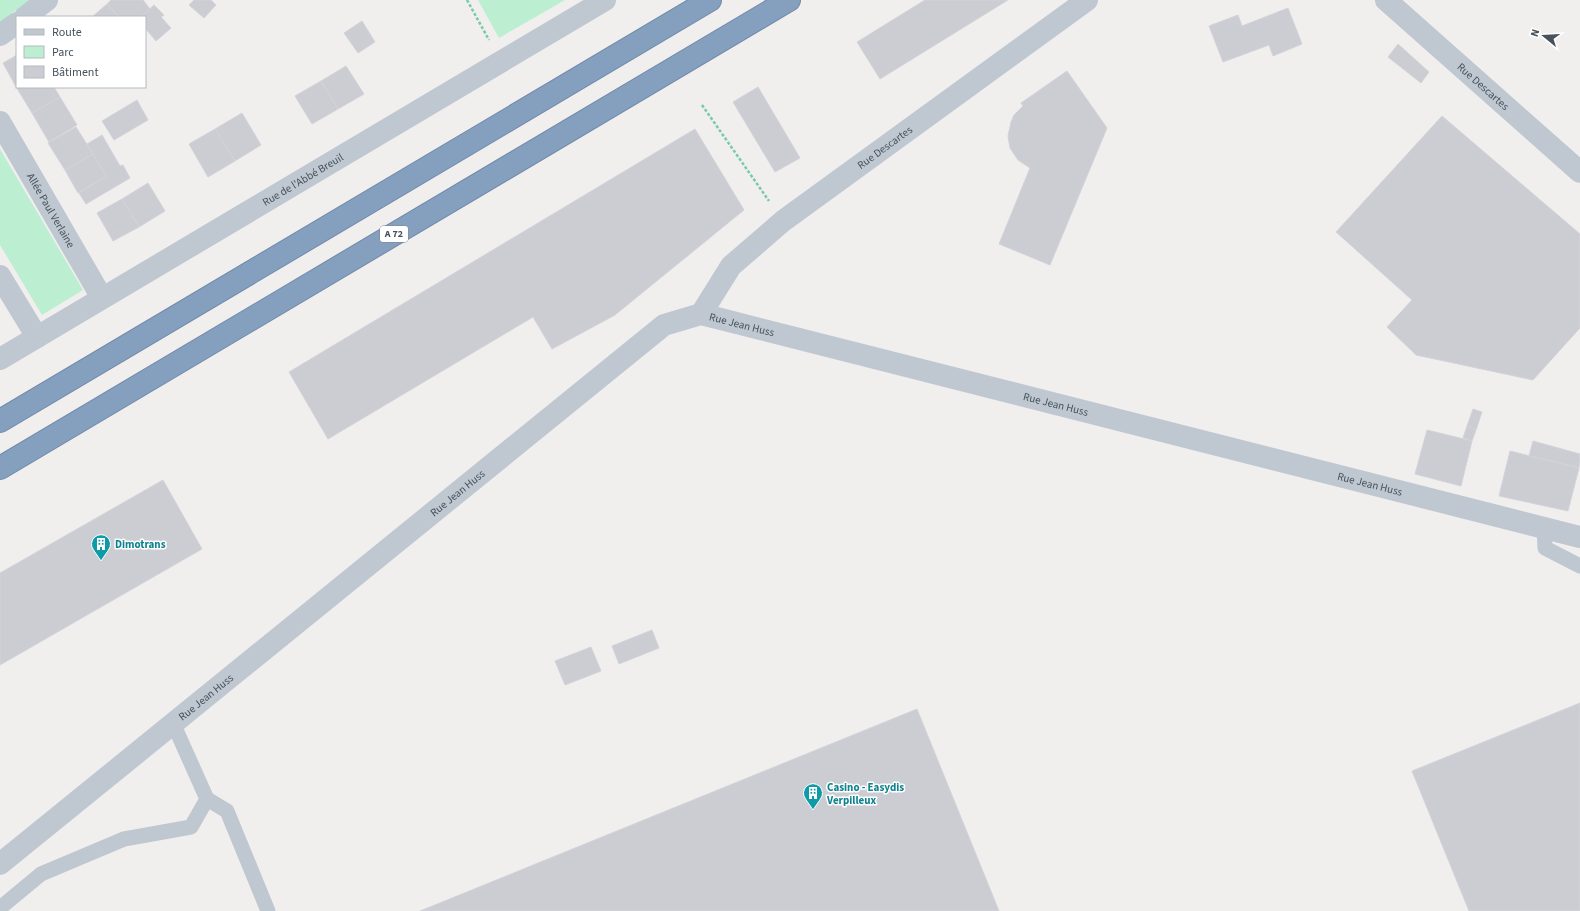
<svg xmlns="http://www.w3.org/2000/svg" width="1580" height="911" viewBox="0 0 1580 911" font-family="'Source Sans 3',sans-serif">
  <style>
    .green { fill: #bcefd1 }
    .building { fill: #cbcdd3; stroke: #d2d4da }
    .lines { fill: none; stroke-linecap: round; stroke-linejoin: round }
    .motorway-casing { stroke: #718aaa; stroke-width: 24 }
    .path { stroke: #74cda4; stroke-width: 2.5; stroke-dasharray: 3 2; stroke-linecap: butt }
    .service { stroke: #bfc8d1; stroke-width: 15 }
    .minor { stroke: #bfc8d1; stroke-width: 22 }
    .motorway { stroke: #859fbe; stroke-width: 22 }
    .labels { text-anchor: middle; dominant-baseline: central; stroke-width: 3; stroke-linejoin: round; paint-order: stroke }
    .shield { fill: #fff; stroke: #7e858d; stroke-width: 1 }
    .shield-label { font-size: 10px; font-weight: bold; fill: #46515c }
    .street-label { font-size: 11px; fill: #46515c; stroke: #fff }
    .culture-label { font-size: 11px; font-weight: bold; fill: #0d838f; stroke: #fff; text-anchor: start }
  </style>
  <rect width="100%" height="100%" fill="#f1eeee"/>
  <g class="green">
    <polygon points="0,0 30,0 0,22"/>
    <polygon points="478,0 565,0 499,38"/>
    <polygon points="0,149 83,290 42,315 0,245"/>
  </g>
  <g class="building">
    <polygon points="111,0 143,0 150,9 141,17 119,17 107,4"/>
    <polygon points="194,0 211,0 216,5 204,18 189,5"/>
    <polygon points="925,0 1008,0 880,79 857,42"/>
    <polygon points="107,4 119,17 92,17"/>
    <polygon points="154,5 164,15 161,17 171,28 156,41 145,28 145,17 141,17"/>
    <polygon points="1288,8 1302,44 1273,56 1269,45 1223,62 1209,26 1238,15 1242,26"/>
    <polygon points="362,21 375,42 358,53 344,33"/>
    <polygon points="1398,44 1429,72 1421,83 1388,57"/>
    <polygon points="17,55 17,84 15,85 3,63"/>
    <polygon points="346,66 364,94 338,109 321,81"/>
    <polygon points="1067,71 1107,128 1050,265 999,244 1030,168 1018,160 1010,148 1008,136 1011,122 1014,115 1023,106 1021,103"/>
    <polygon points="321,81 338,109 312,124 295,96"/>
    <polygon points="17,84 17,87 54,87 60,97 32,113 15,85"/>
    <polygon points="758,87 800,158 775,172 733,102"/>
    <polygon points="60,97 77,125 49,142 32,113"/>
    <polygon points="137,100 148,120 114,140 102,121"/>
    <polygon points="242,113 261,145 235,161 215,129"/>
    <polygon points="1442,116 1580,234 1580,328 1533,380 1416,355 1387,327 1412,300 1336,232"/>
    <polygon points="76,127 93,154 65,170 48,143"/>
    <polygon points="215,129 235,161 208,177 189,144"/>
    <polygon points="695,129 744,210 615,315 552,349 533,317 328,439 289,372"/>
    <polygon points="102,135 120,166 123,165 130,178 86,204 79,193 106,176 87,144"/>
    <polygon points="93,154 106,176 78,193 65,170"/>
    <polygon points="148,183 165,211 139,227 122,199"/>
    <polygon points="122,199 139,227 113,241 97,213"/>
    <polygon points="1473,409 1482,412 1476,430 1467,426"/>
    <polygon points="1467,426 1476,430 1472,441 1463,438"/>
    <polygon points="1427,430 1472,441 1461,486 1415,474"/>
    <polygon points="1533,441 1580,454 1579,468 1529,456"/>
    <polygon points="1510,451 1579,468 1568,511 1499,496"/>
    <polygon points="163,480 202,549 0,665 0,573"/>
    <polygon points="652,630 659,648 619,664 612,646"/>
    <polygon points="591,647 601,671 565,685 555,661"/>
    <polygon points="1580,703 1580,911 1469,911 1412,771"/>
    <polygon points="917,709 999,911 420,911"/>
  </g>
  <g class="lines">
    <g class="motorway-casing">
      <g id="motorway">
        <polyline points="0,421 710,0"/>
        <polyline points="0,468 789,0"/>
      </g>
    </g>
    <g class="path">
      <polyline points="467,0 489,40"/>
      <polyline points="702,105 769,201"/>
    </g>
    <g class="service">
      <polyline points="1544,528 1545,548 1580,566"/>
      <polyline points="207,799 227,811 268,911"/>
      <polyline points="0,908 41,874 124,839 191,827 207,799 173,723"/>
    </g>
    <g class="minor">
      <path id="s1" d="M1386,0L1580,172"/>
      <polyline points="25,17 47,0"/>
      <polyline points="0,35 17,23"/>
      <path id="s2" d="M0,122L102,298"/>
      <polyline points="0,276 37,337"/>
      <path id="s3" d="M701,314L731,266L783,221L1087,0"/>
      <path id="s4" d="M0,359L605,0"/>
      <path id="s5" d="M0,864L664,325L701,314L1580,537"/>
    </g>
    <use href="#motorway" class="motorway"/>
  </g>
  <defs>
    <g id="building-pin" transform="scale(1)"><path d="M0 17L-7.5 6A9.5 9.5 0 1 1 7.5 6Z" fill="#0f9aa8" stroke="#fff"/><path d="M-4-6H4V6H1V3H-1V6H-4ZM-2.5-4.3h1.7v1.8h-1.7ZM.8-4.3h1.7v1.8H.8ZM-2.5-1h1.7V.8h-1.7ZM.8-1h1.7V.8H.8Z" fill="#fff"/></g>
  </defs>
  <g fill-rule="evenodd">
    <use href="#building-pin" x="101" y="544"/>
    <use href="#building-pin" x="813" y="793"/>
  </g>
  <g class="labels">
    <rect class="shield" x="380" y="226" width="28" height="16" rx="3"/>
    <g class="shield-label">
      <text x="394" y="234">A 72</text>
    </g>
    <g class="street-label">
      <text stroke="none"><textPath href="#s1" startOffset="130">Rue Descartes</textPath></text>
      <text stroke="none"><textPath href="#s3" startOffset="251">Rue Descartes</textPath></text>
      <text stroke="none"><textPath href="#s4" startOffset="352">Rue de l'Abbé Breuil</textPath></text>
      <text stroke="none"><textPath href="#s2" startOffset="102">Allée Paul Verlaine</textPath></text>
      <text stroke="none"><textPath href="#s5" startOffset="936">Rue Jean Huss</textPath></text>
      <text stroke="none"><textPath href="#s5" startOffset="1260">Rue Jean Huss</textPath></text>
      <text stroke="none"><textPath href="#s5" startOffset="1584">Rue Jean Huss</textPath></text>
      <text stroke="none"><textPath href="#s5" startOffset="589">Rue Jean Huss</textPath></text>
      <text stroke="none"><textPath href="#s5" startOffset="265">Rue Jean Huss</textPath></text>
    </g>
    <g class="culture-label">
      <text x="115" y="544">Dimotrans</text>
      <text x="827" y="787">Casino - Easydis<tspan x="827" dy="13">Verpilleux</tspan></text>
    </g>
  </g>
  <rect x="16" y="16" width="130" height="72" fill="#ffffff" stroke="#b5b9be"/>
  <rect x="24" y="29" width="20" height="6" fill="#bfc8d1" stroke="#b5b9be"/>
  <text x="52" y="36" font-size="12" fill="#46515c">Route</text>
  <rect x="24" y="46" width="20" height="12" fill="#bcefd1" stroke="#b5b9be"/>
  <text x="52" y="56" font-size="12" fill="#46515c">Parc</text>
  <rect x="24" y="66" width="20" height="12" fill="#cbcdd3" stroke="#b5b9be"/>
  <text x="52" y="76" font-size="12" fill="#46515c">Bâtiment</text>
  <g transform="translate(1544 36) rotate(288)" stroke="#ffffff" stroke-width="3" paint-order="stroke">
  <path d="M0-3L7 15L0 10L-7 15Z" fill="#46515c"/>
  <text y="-6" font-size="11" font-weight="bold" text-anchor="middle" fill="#46515c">N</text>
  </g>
</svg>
